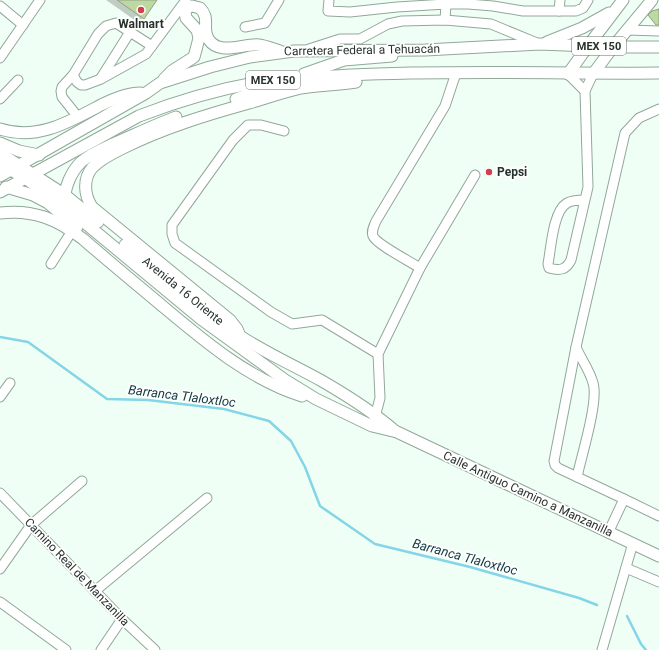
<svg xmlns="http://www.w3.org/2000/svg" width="659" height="650" viewBox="0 0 659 650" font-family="Roboto,sans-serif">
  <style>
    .shadow { fill: #0003 }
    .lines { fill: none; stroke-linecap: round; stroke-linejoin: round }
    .stream { stroke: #83d5e7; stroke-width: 2.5 }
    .building { fill: #bcdaa0; stroke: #939e89 }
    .minor-casing { stroke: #91a899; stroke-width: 11 }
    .major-casing { stroke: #91a899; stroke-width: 13 }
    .minor { stroke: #fff; stroke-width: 9 }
    .major { stroke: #fff; stroke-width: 11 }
    .poi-dot { fill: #cf3f4d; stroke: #fff; stroke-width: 1.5 }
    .labels { text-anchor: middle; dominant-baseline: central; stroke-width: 3.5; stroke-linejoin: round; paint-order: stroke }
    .shield { fill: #fff; stroke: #68706b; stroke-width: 1 }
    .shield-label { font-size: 11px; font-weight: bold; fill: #28322c }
    .poi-label { font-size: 12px; font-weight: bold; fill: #28322c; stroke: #fff }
    .street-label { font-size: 12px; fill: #28322c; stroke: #fff }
    .water-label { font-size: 13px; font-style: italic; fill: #103840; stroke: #fff }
  </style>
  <rect width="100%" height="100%" fill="#f0fff5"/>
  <polygon class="shadow" points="106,0 156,0 139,23"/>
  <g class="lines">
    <g class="stream">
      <polyline points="0,337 28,342 107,399 148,400 224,409 269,421 291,441 305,467 320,506 375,544 470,567 579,598 597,605"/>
      <polyline points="627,616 641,644 646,650"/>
    </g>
  </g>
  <g class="building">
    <polygon points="117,0 157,0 144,19"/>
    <polygon points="659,9 659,25 656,25 648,15 652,11"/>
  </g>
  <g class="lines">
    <g class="minor-casing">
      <g id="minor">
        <polyline points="329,0 328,11 350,12 397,7 446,4 445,20"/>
        <polyline points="446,4 468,4 493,6 523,11 576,11 583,8 588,0"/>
        <polyline points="0,6 23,25"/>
        <polyline points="559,11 560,0"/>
        <polyline points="245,27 265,23 279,0"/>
        <polyline points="627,30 659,31"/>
        <polyline points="309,49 340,39 360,39 388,24 402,21 445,20 491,24 537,43"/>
        <polyline points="0,58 40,0"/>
        <polyline points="568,74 585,91"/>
        <polyline points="73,75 77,82 81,85 85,85 101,79 146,54 186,0"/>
        <polyline points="101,78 130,32"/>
        <polyline points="0,99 18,80"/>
        <polyline points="78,117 62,97 61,91 62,87 73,75 98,34 106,26 116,23 152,46"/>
        <polyline points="284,131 261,125 248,125 233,140 172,225 172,234 175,243 271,312 292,324 322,320 378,354"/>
        <path d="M585,200C580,200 572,200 567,203C553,211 551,248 548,264L549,268C560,271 566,270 571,260L588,187L585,91L593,74"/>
        <polyline points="51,264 72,231"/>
        <path d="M420,268C411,262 376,244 373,236C371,231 374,226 376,221L445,106L456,73"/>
        <path d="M576,347C581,359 590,371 593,383C599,401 581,457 577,477"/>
        <polyline points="0,397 10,383"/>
        <polyline points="374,421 380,398 378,354 420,268 475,175"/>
        <polyline points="0,493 122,619 155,650"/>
        <polyline points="624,499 659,516"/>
        <polyline points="608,533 624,499 558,468 555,465 554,461 576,347 625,133 639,118 659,109"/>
        <polyline points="626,568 659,582"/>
        <polyline points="0,569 31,525 82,481"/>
        <polyline points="95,591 207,498"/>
        <polyline points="0,602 66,650"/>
        <polyline points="101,650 122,619"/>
        <polyline points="602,650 633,543"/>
      </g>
    </g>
    <g class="major-casing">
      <g id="major">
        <polyline points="547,42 582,28 609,13"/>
        <polyline points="304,74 344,60 392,56"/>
        <polyline points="568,74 588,46 623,0"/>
        <polyline points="593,74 613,47 652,0"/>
        <path d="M164,79L172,71L194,57L197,46L199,38L197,30L186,18L185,12L187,8L192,6L200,8C202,10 204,13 205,16C207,24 203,32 209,40C220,56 245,43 259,45C266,46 273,49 280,51"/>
        <polyline points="236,99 278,84"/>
        <path d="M0,129C37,141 69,122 101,105C114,99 127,93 141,93"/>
        <polyline points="0,143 19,151 39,155"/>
        <polyline points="0,153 65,195 98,222"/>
        <polyline points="0,164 25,178 67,208 201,319 285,380 316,399 372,426 397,432 659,556"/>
        <polyline points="0,176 146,93 160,83 210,67 250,57 294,51 425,50 540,44 613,47 659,47"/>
        <polyline points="6,187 33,195 48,203 77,227"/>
        <path d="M0,192L139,116C178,101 219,89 260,82C290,77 321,77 351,75C453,70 556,74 659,73"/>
        <path d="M65,201C64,188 71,172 81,162C90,154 102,149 113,144C134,135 155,125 176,117"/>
        <path d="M0,213C33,209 57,219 83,239C108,261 134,282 160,304C203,340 248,379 302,396"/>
        <path d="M125,245C163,276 199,308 240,336C266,353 295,366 322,381C348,396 373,412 395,431"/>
        <path d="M240,336L237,329L230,320L92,207C84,195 83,179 92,168C100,159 113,153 123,148C163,128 206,115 249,103C266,98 284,92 301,88C319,85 338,85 356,82"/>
      </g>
    </g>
    <use href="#minor" class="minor"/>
    <use href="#major" class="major"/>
  </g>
  <g class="poi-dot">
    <circle cx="141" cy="10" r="4"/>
    <circle cx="489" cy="172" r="4"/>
  </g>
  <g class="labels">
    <g class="shield">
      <rect x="572" y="37" width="54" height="18" rx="3"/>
      <rect x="246" y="71" width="54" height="18" rx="3"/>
    </g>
    <g class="shield-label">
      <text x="599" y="46">MEX 150</text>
      <text x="273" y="80">MEX 150</text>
    </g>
    <g class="poi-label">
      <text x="141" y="24">Walmart</text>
      <text x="497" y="172" text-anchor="start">Pepsi</text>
    </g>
    <g class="street-label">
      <text transform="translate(362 50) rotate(-1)">Carretera Federal a Tehuacán</text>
      <text transform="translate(183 291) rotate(39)">Avenida 16 Oriente</text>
      <text transform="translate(528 494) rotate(25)">Calle Antiguo Camino a Manzanilla</text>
      <text transform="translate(77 572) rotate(46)">Camino Real de Manzanilla</text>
    </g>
    <g class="water-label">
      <text transform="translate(182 396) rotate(7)">Barranca Tlaloxtloc</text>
      <text transform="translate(465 557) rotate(15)">Barranca Tlaloxtloc</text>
    </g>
  </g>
</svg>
